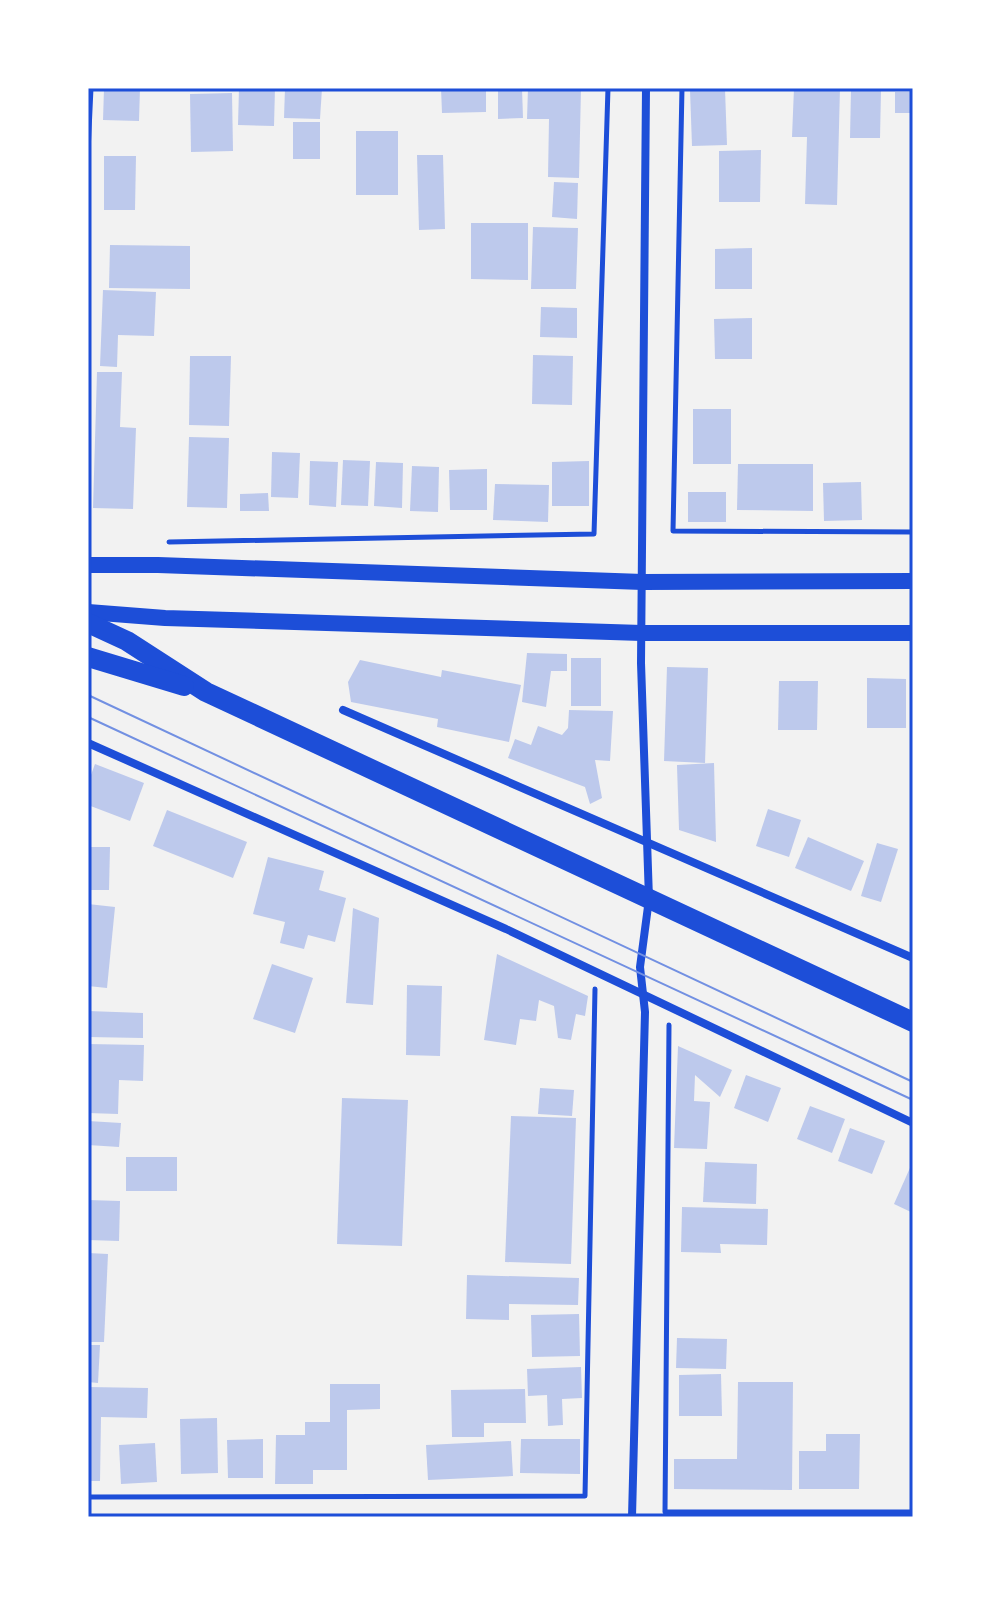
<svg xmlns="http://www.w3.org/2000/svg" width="1001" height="1605" viewBox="0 0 1001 1605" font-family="'Times New Roman',serif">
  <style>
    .building { fill: #bdc9ec }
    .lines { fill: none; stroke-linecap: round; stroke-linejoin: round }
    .path { stroke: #1d4ed8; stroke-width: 5 }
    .minor { stroke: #1d4ed8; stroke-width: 8 }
    .secondary { stroke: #1d4ed8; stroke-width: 16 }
    .primary { stroke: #1d4ed8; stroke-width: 20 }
    .tram { stroke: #7290e2; stroke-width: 2 }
    .neatline { fill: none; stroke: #1d4ed8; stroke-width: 3 }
  </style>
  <rect width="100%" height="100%" fill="#f2f2f2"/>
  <g class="building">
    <polygon points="104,88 140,88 139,121 103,120"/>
    <polygon points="239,88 275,88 274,126 238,125"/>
    <polygon points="285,88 322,88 320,119 284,118"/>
    <polygon points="441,88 486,88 486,112 442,113"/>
    <polygon points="498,88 522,88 523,118 498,119"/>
    <polygon points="528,88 581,88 579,178 548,177 549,119 527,119"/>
    <polygon points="794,88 840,88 837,205 805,204 807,137 792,137"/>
    <polygon points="725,89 727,145 692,146 690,90"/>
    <polygon points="851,89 881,90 880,138 850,138"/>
    <rect x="895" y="92" width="18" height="21"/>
    <polygon points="232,93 233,151 191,152 190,94"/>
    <rect x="293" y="122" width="27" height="37"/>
    <rect x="356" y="131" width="42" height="64"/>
    <polygon points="761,150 760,202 719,202 719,151"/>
    <polygon points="417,155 443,155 445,229 419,230"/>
    <polygon points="104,156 136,156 135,210 104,210"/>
    <polygon points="554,182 578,183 577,219 552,217"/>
    <polygon points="471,223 528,223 528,280 471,279"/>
    <polygon points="533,227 578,228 576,289 531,289"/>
    <polygon points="110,245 190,246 190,289 109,288"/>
    <polygon points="752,248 752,289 715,289 715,249"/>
    <polygon points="103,290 156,292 154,336 118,335 117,367 100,366"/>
    <polygon points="541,307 577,308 577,338 540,337"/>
    <polygon points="752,318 752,359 715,359 714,319"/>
    <polygon points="533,355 573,356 572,405 532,404"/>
    <polygon points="190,356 231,356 229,426 189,425"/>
    <polygon points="97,372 122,372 120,427 136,428 133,509 93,508"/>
    <rect x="693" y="409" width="38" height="55"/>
    <polygon points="189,437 229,438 227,508 187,507"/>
    <polygon points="272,452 300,453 298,498 271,497"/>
    <polygon points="343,460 370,461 368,506 341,505"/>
    <polygon points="310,461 338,462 336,507 309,505"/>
    <polygon points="589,461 589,506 552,506 552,462"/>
    <polygon points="376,462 403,463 402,508 374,506"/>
    <polygon points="738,464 813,464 813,511 737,510"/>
    <polygon points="412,466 439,467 438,512 410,511"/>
    <polygon points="487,469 487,510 450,510 449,470"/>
    <polygon points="861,482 862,520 824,521 823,483"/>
    <polygon points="495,484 549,485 548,522 493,520"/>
    <rect x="688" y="492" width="38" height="30"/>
    <polygon points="268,493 269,511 240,511 240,494"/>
    <polygon points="527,653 567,654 567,671 551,671 546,707 522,702"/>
    <rect x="571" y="658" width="30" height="48"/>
    <polygon points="360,660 441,677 442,670 521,685 509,742 437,727 438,719 351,702 348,682"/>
    <polygon points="667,667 708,668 705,763 664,761"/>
    <polygon points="867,678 906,679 906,728 867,728"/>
    <polygon points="779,681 818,681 817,730 778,730"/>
    <polygon points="569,710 613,711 610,761 595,760 602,798 590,804 585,787 508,758 515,739 531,745 538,726 562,735 568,728"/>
    <polygon points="714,763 716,842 679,830 677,765"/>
    <polygon points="95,764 144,783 130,821 88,805 88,783"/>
    <polygon points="768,809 801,820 789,857 756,846"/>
    <polygon points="167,810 247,842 233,878 153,846"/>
    <polygon points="808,837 864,861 851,891 795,868"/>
    <polygon points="877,843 898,849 881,902 861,896"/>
    <polygon points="88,847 110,847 109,890 88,890"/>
    <polygon points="268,857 324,871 319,890 346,898 335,942 308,935 304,949 280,943 285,922 253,914"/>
    <polygon points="88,904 115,907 107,988 88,986"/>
    <polygon points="353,908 379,918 373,1005 346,1003"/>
    <polygon points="497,954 588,996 585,1016 576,1014 571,1040 558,1038 554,1006 539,1000 536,1021 520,1019 516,1045 484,1040"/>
    <polygon points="272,964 313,978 295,1033 253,1019"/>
    <polygon points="407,985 442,986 440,1056 406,1055"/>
    <polygon points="88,1011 143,1013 143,1038 88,1037"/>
    <polygon points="88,1044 144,1045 143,1081 119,1080 118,1114 88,1113"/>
    <polygon points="678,1046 732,1070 720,1097 695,1075 694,1101 710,1102 707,1149 674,1148"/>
    <polygon points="746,1075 781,1088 768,1122 734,1108"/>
    <polygon points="540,1088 574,1090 572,1116 538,1114"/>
    <polygon points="342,1098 408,1100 402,1246 337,1244"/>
    <polygon points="810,1106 845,1119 832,1153 797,1139"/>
    <polygon points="511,1116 576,1118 571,1264 505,1262"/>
    <polygon points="88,1121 121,1123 119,1147 88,1145"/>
    <polygon points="850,1128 885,1141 872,1174 838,1161"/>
    <rect x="126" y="1157" width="51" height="34"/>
    <polygon points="913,1161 913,1213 894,1204"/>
    <polygon points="705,1162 757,1164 756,1204 703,1202"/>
    <polygon points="88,1200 120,1201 119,1241 88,1240"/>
    <polygon points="682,1207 768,1209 767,1245 720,1244 721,1253 681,1252"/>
    <polygon points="88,1253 108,1254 104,1342 88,1342"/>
    <polygon points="467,1275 579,1278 578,1305 509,1304 509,1320 466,1319"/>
    <polygon points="579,1314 580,1356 532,1357 531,1315"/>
    <polygon points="677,1338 727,1339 726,1369 676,1368"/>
    <polygon points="88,1345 100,1345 98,1383 88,1382"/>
    <polygon points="581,1367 582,1398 562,1399 563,1425 548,1426 547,1395 528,1396 527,1369"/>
    <polygon points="721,1374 722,1416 679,1416 679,1375"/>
    <polygon points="738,1382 793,1382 792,1490 674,1489 674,1459 737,1459"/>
    <polygon points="330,1384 380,1384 380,1409 347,1410 347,1470 313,1470 313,1484 275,1484 276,1435 305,1435 305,1422 330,1422"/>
    <polygon points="88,1387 148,1388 147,1418 101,1417 100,1481 88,1481"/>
    <polygon points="525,1389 526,1423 484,1423 484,1437 452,1437 451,1390"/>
    <polygon points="217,1418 218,1473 181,1474 180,1419"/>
    <polygon points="826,1434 860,1434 859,1489 799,1489 799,1451 826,1451"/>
    <polygon points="263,1439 263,1478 228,1478 227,1440"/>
    <polygon points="521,1439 580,1439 580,1474 520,1473"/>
    <polygon points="511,1441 513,1476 428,1480 426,1445"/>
    <polygon points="155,1443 157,1482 121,1484 119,1445"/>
  </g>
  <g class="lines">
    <g class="path">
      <polyline points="682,88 673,531 913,532"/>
      <polyline points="88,152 91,88"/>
      <polyline points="169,542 594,534 608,88"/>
      <polyline points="669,1025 665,1512 913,1512"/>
      <polyline points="88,1497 585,1496 595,989"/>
    </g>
    <g class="minor">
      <polyline points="343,710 913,958"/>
      <polyline points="88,743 506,929 913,1123"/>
      <polyline points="632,1517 645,1012 640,967 649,899 641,663 646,88"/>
    </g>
    <g class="secondary">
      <polyline points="88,565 158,565 643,582 913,581"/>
      <polyline points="88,612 165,618 642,633 913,633"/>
    </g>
    <g class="primary">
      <polyline points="88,623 127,641 206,692 913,1022"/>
      <polyline points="88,657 184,686"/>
    </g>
    <g class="tram">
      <polyline points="88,695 913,1082"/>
      <polyline points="88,717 913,1100"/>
    </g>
  </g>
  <rect width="1001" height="1605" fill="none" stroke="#ffffff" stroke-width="180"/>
  <rect x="90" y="90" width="821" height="1425" class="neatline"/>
</svg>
